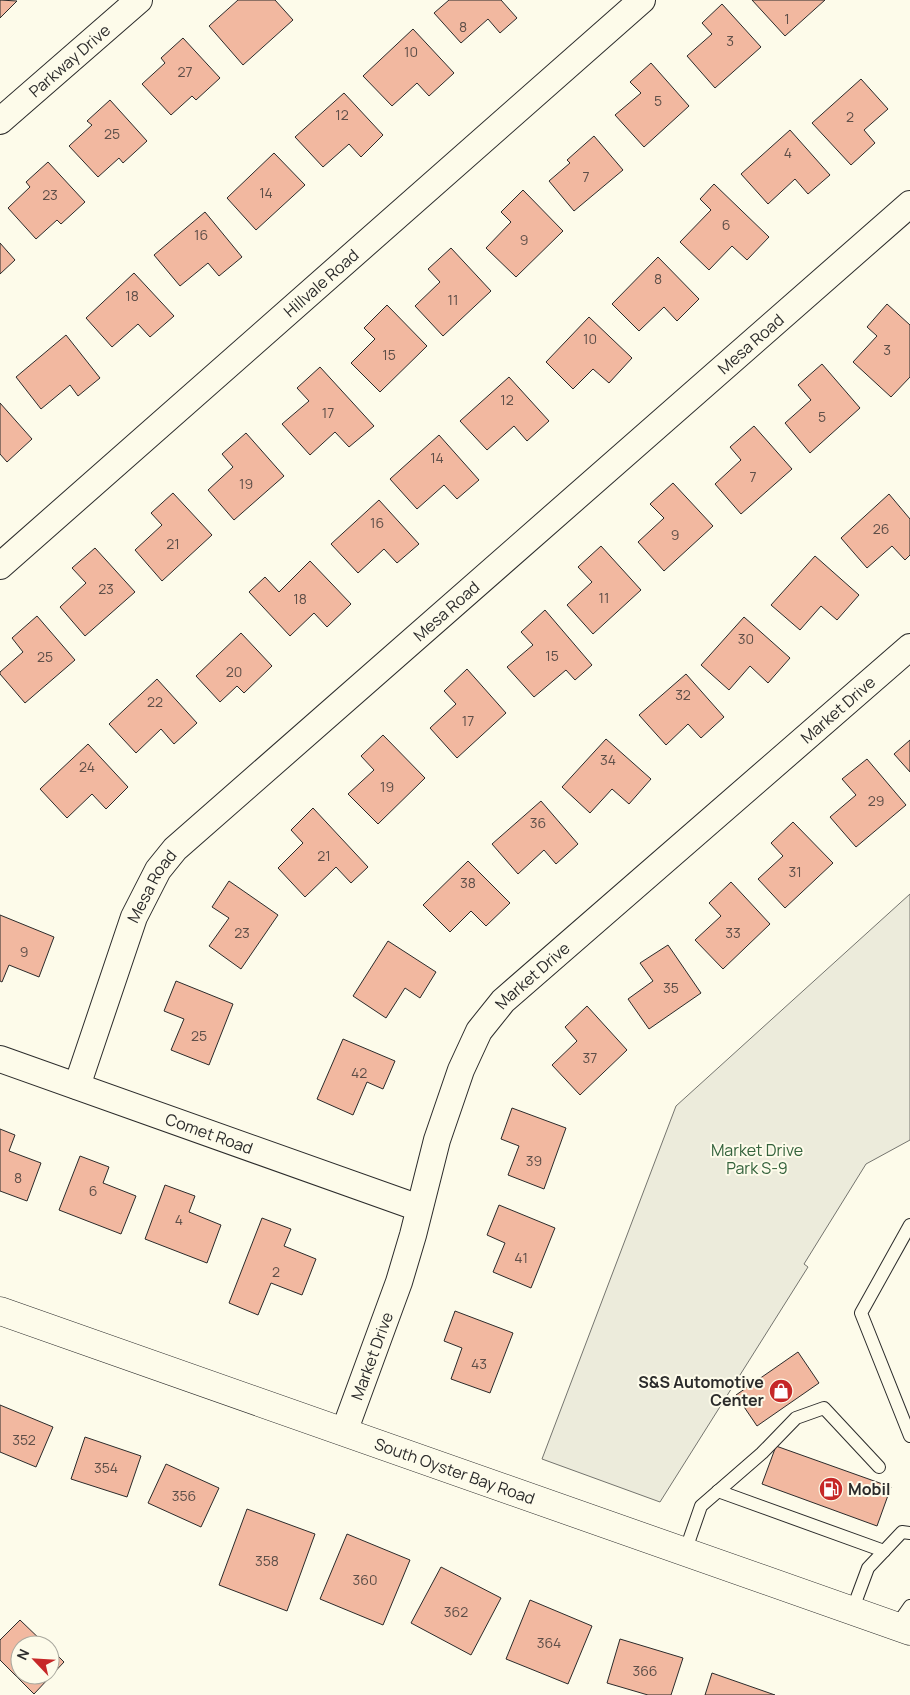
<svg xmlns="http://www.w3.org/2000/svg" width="910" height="1695" viewBox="0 0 910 1695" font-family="Manrope,sans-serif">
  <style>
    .green { fill: #ecebdb; stroke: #74746e }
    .building { fill: #f2b8a0; stroke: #2b2b2b }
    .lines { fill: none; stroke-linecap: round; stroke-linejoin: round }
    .lane-casing { stroke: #2b2b2b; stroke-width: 14 }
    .street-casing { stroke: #2b2b2b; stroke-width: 28 }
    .secondary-casing { stroke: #2b2b2b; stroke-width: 29 }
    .lane { stroke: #fdfbea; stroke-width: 12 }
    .street { stroke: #fdfbea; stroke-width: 26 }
    .secondary { stroke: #fdfbea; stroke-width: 28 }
    .labels { text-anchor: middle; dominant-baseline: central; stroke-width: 4; stroke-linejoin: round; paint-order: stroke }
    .number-label { font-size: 14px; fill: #5d4e48 }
    .street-label { font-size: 16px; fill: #2b2b2b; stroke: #fdfbea }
    .park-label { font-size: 16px; fill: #34623c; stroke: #fdfbea }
    .poi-label { font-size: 16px; font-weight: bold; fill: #2b2b2b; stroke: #fdfbea; text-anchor: end }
  </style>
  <rect width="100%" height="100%" fill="#fdfbea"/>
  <polygon class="green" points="910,894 910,1140 866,1164 804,1264 808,1267 660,1502 542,1459 676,1106"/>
  <g class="building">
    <polygon points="0,0 17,1 0,18"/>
    <polygon points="238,0 275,0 293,20 243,65 209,26"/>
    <polygon points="449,0 501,0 517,18 500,33 488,19 461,43 434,13"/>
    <polygon points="752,0 825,0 785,36"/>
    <polygon points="722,4 761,47 715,88 687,56 712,34 702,23"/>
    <polygon points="413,29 454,73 429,96 417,83 392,106 363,76"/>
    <polygon points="183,38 220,78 196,100 192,96 171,115 142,84 165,63 161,58"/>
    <polygon points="651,63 689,106 644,147 615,115 641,93 630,82"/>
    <polygon points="861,79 888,109 864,130 875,143 851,165 812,123"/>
    <polygon points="344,93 383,135 361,157 349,144 323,167 295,137"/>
    <polygon points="110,100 147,141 123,163 119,158 98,177 69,146 92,125 87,121"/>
    <polygon points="790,130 830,175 808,194 795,179 768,204 741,174"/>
    <polygon points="594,136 623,170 574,211 549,181 570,163 567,160"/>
    <polygon points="274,153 305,185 256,230 227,198"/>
    <polygon points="48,162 85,202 61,224 57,220 36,239 8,208 30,187 26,182"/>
    <polygon points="714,184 769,237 747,260 732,246 709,270 680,242 711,210 700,199"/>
    <polygon points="523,190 563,231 516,277 486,248 511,222 501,212"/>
    <polygon points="205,212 242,257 219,276 208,263 180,286 154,255"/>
    <polygon points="0,243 15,260 0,274"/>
    <polygon points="451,248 491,291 443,336 415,306 440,282 428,269"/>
    <polygon points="658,257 699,299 677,321 664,307 639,331 612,304"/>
    <polygon points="134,273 174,316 150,337 138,324 112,347 86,318"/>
    <polygon points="887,304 910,325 910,377 891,397 853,362 877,336 867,327"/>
    <polygon points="387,305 427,346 380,392 351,363 375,339 364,328"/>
    <polygon points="589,317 632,358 609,383 593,369 573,389 546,362"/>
    <polygon points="66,335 100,378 78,396 70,385 41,409 16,377"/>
    <polygon points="822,364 860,408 810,453 785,423 811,400 798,385"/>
    <polygon points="320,367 374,426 349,447 335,432 310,455 282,424 309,401 297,388"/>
    <polygon points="509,377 549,421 527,441 514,426 487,450 460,421"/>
    <polygon points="0,403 32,439 7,462 0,454"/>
    <polygon points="754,426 792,469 741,514 715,484 741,460 730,447"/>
    <polygon points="246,433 284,476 234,520 208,490 233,467 222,454"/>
    <polygon points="439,435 479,480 457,499 444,485 417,509 390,479"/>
    <polygon points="673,483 713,526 664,571 638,542 664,518 650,504"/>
    <polygon points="173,493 212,535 162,581 135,550 162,525 151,513"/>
    <polygon points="889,494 910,519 910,555 905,560 892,546 867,568 841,538"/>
    <polygon points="379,500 419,544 397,563 384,549 358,573 331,544"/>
    <polygon points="601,546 641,590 593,634 567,605 592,582 578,567"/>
    <polygon points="95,548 135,592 85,636 60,607 86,583 72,568"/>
    <polygon points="815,556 859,595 837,620 821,606 800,630 771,605"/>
    <polygon points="310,561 351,604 327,627 314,613 290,636 249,592 265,577 279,592"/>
    <polygon points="545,610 592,665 575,680 566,670 534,697 507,667 533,645 521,632"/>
    <polygon points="37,616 75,660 25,703 0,674 0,672 23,652 12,638"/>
    <polygon points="744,617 790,658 768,683 750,666 729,690 701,665"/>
    <polygon points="241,633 272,666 244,693 237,686 220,702 196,676"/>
    <polygon points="467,669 506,713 457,758 430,728 456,704 444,691"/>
    <polygon points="686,674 724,717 701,738 688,724 666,745 639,715"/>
    <polygon points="157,679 197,723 174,744 161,729 136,753 109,724"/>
    <polygon points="383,735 425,778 378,824 348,794 374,770 361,756"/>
    <polygon points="606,739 651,779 629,804 612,789 590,813 562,787"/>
    <polygon points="910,740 910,772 894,754"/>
    <polygon points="88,744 128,787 106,809 92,794 67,818 40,789"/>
    <polygon points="867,759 906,805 856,847 830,817 856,795 842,779"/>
    <polygon points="541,801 578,844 556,864 544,850 518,874 492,844"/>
    <polygon points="313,808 368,867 351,883 336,867 305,897 278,868 303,843 291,830"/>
    <polygon points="793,822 833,863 785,908 758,879 783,856 771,843"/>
    <polygon points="468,861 510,903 486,926 471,911 450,932 423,905"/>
    <polygon points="229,881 278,915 241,969 209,946 229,918 212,907"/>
    <polygon points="731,882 770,924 723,969 695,940 721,916 709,903"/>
    <polygon points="0,915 54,937 39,977 9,965 2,982 0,981"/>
    <polygon points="388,941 436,972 420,998 405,988 386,1018 353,996"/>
    <polygon points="668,945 701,993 649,1029 628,999 653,981 640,963"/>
    <polygon points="176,981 233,1004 209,1065 171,1050 184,1019 164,1011"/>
    <polygon points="587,1006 627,1050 580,1095 552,1065 577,1041 565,1027"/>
    <polygon points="343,1039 395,1061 383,1089 367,1082 353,1115 317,1099"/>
    <polygon points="512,1108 566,1128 544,1189 508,1175 519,1146 501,1139"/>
    <polygon points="0,1129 15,1135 9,1151 41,1163 27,1201 0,1191"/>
    <polygon points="80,1156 109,1167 103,1183 136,1196 121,1234 59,1210"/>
    <polygon points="165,1185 195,1196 189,1212 221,1225 207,1263 145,1239"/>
    <polygon points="499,1205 555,1228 531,1288 493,1272 505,1243 487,1235"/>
    <polygon points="262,1218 291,1229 284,1246 316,1259 302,1295 271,1283 258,1315 229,1303"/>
    <polygon points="455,1311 513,1333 490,1393 451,1379 462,1348 444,1341"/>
    <polygon points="798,1352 819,1383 757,1426 736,1395"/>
    <polygon points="0,1405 53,1427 36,1467 0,1452"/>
    <polygon points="85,1437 141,1456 127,1497 71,1479"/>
    <polygon points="776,1446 891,1487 877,1526 762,1484"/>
    <polygon points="166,1464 219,1488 201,1527 148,1503"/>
    <polygon points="247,1509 315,1534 287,1611 219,1585"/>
    <polygon points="347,1534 410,1560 383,1625 320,1599"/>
    <polygon points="441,1567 501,1598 471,1655 411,1623"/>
    <polygon points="530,1600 592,1626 568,1684 506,1659"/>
    <polygon points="20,1620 46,1645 20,1645 20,1675 50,1675 50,1648 64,1662 34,1694 0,1660 0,1640"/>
    <polygon points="620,1639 683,1658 671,1695 648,1695 607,1683"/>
    <polygon points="712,1673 775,1695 705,1695"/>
  </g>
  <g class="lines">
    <g class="lane-casing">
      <g id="lane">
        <polyline points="910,1225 861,1313 910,1436"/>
        <polyline points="718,1491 884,1551"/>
        <polyline points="685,1552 701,1506 762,1453 796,1418 824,1408 879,1467"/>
        <polyline points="852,1611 868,1568 902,1532 910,1533"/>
        <polyline points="896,1626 910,1606"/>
      </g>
    </g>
    <g class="street-casing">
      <g id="street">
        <path id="s1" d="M0,121L139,0"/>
        <path id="s2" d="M0,566L642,0"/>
        <path id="s3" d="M0,1059L419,1208"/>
        <path id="s4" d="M77,1086L134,917L158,870L175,849L910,204"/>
        <path id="s5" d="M344,1432L399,1282L413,1235L437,1140L461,1070L479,1031L503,1001L910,647"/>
      </g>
    </g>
    <g class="secondary-casing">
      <g id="secondary">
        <path id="s6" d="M0,1311L910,1631"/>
      </g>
    </g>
    <use href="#lane" class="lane"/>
    <use href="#street" class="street"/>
    <use href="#secondary" class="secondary"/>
  </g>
  <defs>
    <g id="shop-disc" transform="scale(1.25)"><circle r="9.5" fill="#c62828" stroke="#fdfbea"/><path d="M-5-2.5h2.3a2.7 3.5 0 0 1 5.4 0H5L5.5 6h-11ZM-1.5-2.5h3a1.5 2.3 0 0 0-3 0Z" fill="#fff"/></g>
    <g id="fuel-disc" transform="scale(1.25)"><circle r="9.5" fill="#c62828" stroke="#fdfbea"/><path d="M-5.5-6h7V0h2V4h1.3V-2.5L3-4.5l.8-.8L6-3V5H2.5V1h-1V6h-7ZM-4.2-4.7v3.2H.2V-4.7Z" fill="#fff"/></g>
  </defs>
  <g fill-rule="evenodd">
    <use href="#shop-disc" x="781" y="1391"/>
    <use href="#fuel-disc" x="831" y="1489"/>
  </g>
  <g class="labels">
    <g class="number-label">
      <text x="787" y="18">1</text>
      <text x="463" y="26">8</text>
      <text x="730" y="40">3</text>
      <text x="411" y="51">10</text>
      <text x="185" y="71">27</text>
      <text x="658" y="100">5</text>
      <text x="342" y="114">12</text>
      <text x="850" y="116">2</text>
      <text x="112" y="133">25</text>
      <text x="788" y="152">4</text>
      <text x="586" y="176">7</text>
      <text x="266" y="192">14</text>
      <text x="50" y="194">23</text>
      <text x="726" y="224">6</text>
      <text x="201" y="234">16</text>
      <text x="524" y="239">9</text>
      <text x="658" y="278">8</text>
      <text x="132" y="295">18</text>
      <text x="453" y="299">11</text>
      <text x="590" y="338">10</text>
      <text x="887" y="349">3</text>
      <text x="389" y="354">15</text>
      <text x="507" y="399">12</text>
      <text x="328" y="412">17</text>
      <text x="822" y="416">5</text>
      <text x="437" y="457">14</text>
      <text x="753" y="476">7</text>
      <text x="246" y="483">19</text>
      <text x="377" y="522">16</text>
      <text x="881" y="528">26</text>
      <text x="675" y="534">9</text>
      <text x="173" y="543">21</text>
      <text x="106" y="588">23</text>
      <text x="604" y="597">11</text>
      <text x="300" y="598">18</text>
      <text x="746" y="638">30</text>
      <text x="552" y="655">15</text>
      <text x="45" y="656">25</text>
      <text x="234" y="671">20</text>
      <text x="683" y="694">32</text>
      <text x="155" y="701">22</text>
      <text x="468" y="720">17</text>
      <text x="608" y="759">34</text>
      <text x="87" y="766">24</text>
      <text x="387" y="786">19</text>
      <text x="876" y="800">29</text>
      <text x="538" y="822">36</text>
      <text x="324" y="855">21</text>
      <text x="795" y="871">31</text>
      <text x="468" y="882">38</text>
      <text x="242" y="932">23</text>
      <text x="733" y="932">33</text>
      <text x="24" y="951">9</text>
      <text x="671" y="987">35</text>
      <text x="199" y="1035">25</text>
      <text x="590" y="1057">37</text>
      <text x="359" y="1072">42</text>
      <text x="534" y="1160">39</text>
      <text x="18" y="1177">8</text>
      <text x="93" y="1190">6</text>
      <text x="179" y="1219">4</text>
      <text x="521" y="1257">41</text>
      <text x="276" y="1271">2</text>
      <text x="479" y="1363">43</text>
      <text x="24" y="1439">352</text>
      <text x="106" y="1467">354</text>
      <text x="184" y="1495">356</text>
      <text x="267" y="1560">358</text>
      <text x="365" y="1579">360</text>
      <text x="456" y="1611">362</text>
      <text x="549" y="1642">364</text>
      <text x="645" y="1670">366</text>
    </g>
    <g class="street-label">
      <text stroke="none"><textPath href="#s1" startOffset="92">Parkway Drive</textPath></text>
      <text stroke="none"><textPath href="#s2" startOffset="428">Hillvale Road</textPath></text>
      <text stroke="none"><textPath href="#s4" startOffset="1024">Mesa Road</textPath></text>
      <text stroke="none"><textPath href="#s4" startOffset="619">Mesa Road</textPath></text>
      <text stroke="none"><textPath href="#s5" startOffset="906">Market Drive</textPath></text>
      <text stroke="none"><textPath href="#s4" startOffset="214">Mesa Road</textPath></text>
      <text stroke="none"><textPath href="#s5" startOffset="501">Market Drive</textPath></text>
      <text stroke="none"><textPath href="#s3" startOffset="222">Comet Road</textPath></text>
      <text stroke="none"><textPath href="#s5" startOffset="81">Market Drive</textPath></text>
      <text stroke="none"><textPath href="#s6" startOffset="482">South Oyster Bay Road</textPath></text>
    </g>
    <g class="park-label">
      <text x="757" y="1150">Market Drive<tspan x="757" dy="18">Park S-9</tspan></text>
    </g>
    <g class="poi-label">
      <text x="764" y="1382">S&amp;S Automotive<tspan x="764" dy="18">Center</tspan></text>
      <text x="848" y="1489" text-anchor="start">Mobil</text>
    </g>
  </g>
  <g transform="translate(35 1660) rotate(295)"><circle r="24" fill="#fdfbea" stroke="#a9a89e"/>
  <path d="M0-4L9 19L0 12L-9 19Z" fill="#c62828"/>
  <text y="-8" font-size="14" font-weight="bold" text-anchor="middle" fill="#2b2b2b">N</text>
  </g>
</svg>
